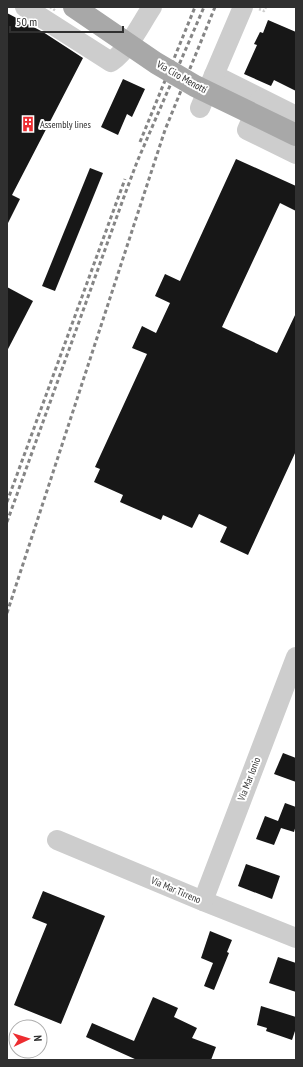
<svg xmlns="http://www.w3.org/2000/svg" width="303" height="1067" viewBox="0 0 303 1067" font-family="'PT Sans Narrow',sans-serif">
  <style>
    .building { fill: #171717 }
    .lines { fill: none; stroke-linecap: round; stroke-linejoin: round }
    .path { stroke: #cdcdcd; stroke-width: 2.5; stroke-dasharray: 2 2; stroke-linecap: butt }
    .minor { stroke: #cdcdcd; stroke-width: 20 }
    .rail { stroke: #858585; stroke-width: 3; stroke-dasharray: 4 3; stroke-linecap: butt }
    .path-bridge { stroke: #cdcdcd; stroke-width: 2.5; stroke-dasharray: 2 2; stroke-linecap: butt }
    .major-bridge { stroke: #a8a8a8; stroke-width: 22 }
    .labels { text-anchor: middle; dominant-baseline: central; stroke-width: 4; stroke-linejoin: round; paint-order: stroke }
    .street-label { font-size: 10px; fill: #303030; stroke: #fff }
    .poi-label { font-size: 10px; fill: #303030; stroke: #fff; text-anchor: start }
  </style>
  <rect width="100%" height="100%" fill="#fff"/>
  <g class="building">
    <polygon points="7,13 43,32 83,58 12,195 20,199 7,225"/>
    <polygon points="268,20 296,32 296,91 274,80 271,86 244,74 257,45 254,44 260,32 263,33"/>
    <polygon points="123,79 145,89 132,117 127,114 118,135 101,127"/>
    <polygon points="236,159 296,186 296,211 280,203 222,327 277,353 296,313 296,451 248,555 220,542 227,527 199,514 192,528 163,515 161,520 120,502 123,495 94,482 100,469 95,467 147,354 132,348 142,326 156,333 170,303 155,296 165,274 180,281"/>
    <polygon points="90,168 103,173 55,291 42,286"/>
    <polygon points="7,287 33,301 7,351"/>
    <polygon points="283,753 296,758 296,782 274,774"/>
    <polygon points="285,803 296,807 296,825 294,832 281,828 274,845 256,839 265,816 278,821"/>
    <polygon points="246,864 280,876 272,899 238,886"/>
    <polygon points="43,891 105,916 61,1024 14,1005 47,924 32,918"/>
    <polygon points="210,931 232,940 227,952 229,953 214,990 204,986 213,963 201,958"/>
    <polygon points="278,957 296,963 296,992 269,983"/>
    <polygon points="153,997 178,1008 174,1017 197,1028 192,1038 216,1047 211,1060 137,1060 86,1037 92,1023 134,1041"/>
    <polygon points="261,1006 296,1017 296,1028 292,1040 266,1031 267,1028 257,1025"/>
  </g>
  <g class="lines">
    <polyline class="path" points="259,9 264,11 266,7"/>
    <g class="minor">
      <path d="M25,7L111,62C129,49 140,25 152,7"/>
      <polyline points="214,75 296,116"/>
      <polyline points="260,100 247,130 296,154"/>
      <polyline points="200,108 243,7"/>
      <polyline points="57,840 203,901 296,938"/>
      <polyline points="203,901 296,657"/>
    </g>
    <g class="rail">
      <polyline points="140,142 195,7"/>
      <polyline points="7,502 125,179"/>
      <polyline points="7,522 125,194 137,162 204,7"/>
      <polyline points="7,613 165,130 215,7"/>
    </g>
    <polyline class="path-bridge" points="50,7 56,11"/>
    <polyline class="major-bridge" points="74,7 156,63 195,86 296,135"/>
  </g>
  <defs>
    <g id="building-bare" transform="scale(1.2)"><path d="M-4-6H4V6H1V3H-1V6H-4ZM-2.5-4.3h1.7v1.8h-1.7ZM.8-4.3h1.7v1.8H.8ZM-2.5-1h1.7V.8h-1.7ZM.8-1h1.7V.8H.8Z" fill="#ed2c30" stroke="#fff" stroke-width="2.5" paint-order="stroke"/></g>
  </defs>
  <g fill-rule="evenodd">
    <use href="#building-bare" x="28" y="124"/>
  </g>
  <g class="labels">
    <g class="street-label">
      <text transform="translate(182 77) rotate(29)">Via Ciro Menotti</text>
      <text transform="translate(249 779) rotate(-69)">Via Mar Ionio</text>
      <text transform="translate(176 890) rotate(23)">Via Mar Tirreno</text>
    </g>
    <g class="poi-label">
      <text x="40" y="124">Assembly lines</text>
    </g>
  </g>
  <rect width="303" height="1067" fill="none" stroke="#303030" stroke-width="16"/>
  <g transform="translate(28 1039) rotate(86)"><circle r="19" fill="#ffffff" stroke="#acacac"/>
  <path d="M0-3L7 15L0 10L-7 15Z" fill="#ed2c30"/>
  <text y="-6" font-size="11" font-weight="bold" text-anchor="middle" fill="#303030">N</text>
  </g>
  <path d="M10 26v6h113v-6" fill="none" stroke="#303030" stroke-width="2"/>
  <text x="16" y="26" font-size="12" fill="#303030" stroke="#ffffff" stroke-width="3" paint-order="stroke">50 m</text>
</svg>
